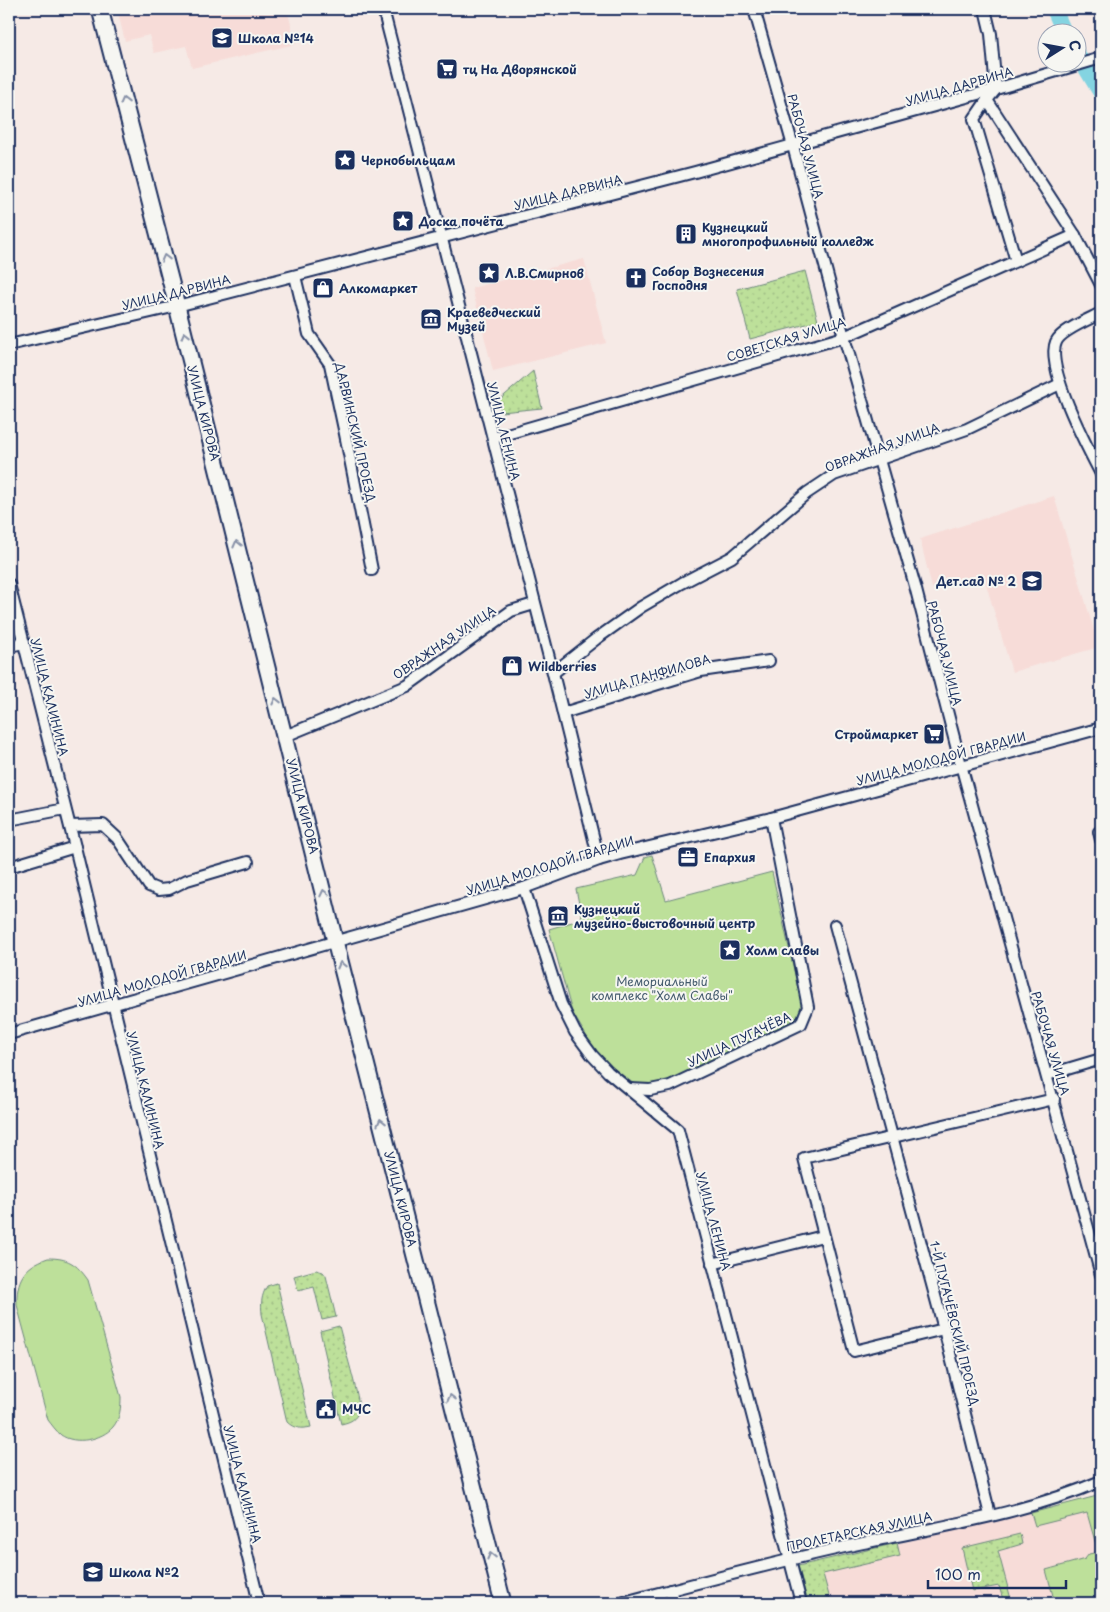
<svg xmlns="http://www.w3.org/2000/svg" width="1110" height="1612" viewBox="0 0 1110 1612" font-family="'Playpen Sans',sans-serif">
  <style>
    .built { fill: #f7dcd8 }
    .grass { fill: url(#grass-dots); stroke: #6c887c }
    .green { fill: #bde09a; stroke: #6c887c }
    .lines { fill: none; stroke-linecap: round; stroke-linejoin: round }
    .river { stroke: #84d4e1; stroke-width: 16 }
    .street-casing { stroke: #1b2f5e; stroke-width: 14 }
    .secondary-casing { stroke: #1b2f5e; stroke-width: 19 }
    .street { stroke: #f6f6f2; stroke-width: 10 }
    .secondary { stroke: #f6f6f2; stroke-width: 15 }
    .oneway { stroke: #8892a8 }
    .labels { text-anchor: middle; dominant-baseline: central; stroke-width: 4; stroke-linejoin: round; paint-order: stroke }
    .poi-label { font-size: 12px; font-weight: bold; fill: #1b2f5e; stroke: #f6f6f2; text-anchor: start }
    .street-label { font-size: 12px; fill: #1b2f5e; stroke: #f6f6f2 }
    .park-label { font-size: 12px; fill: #445b6d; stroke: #f6f6f2 }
  </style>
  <defs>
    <pattern id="grass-dots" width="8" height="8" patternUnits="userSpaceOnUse" patternTransform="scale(1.25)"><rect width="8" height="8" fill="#bde09a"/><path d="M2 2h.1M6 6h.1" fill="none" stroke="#a2c087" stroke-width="1.8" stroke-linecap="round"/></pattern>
  </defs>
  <rect width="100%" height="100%" fill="#f6eae6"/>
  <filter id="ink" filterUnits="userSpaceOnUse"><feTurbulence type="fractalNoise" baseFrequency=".02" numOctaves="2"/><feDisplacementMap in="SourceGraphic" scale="10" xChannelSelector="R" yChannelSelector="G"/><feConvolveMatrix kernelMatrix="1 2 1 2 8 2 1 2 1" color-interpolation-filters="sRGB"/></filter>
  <g filter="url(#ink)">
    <g class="built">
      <polygon points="117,9 287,9 296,44 192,68 186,46 154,53 149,35 125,41"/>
      <polygon points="584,259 606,343 493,371 472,288"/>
      <polygon points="1054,496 1099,647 1012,672 983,574 932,588 920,539"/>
      <polygon points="1101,1495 1101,1603 808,1603 798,1566 971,1527"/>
    </g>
    <g class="grass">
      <polygon points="805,271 818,321 750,339 737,289"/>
      <polygon points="533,371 542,408 501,412 498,401"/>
      <polygon points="316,1270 323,1272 326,1276 336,1317 322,1320 314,1287 298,1291 294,1276"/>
      <path d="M277,1283L311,1427C302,1429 294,1429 287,1422L262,1314C261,1304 261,1296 267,1286Z"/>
      <path d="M339,1326C342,1339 361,1402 359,1410C356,1420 350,1422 341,1424L320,1331Z"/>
      <polygon points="1020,1534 1022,1544 998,1551 1012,1603 1004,1603 999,1586 972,1591 962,1548"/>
      <polygon points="897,1543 900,1556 823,1574 831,1603 808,1603 798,1566"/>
    </g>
    <g class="green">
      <polygon points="652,855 666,900 772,872 802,1006 797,1019 672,1079 649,1085 634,1084 599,1057 572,1012 549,929 582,919 576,889 637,875 645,857"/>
      <path d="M48,1258C68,1258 76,1263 88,1280L121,1397C121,1407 120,1419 113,1427C102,1440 75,1445 61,1435C56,1431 52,1425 48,1420L17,1305C16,1280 24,1266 48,1258Z"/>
      <polygon points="1101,1495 1101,1603 1055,1603 1046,1570 1085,1559 1089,1554 1098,1552 1087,1513 1035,1526 1031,1513"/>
    </g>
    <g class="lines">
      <g class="river">
        <polyline points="1054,9 1064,32"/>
        <polyline points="1078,55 1101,93"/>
      </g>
      <g class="street-casing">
        <g id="street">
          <polyline points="383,9 553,673 599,860"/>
          <polyline points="754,9 793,146 844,337 915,586 961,765 1101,1275"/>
          <polyline points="985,9 991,34 996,89 987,100 1075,235 1101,285"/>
          <polyline points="987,100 974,119 1016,261"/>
          <polyline points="295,276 309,334 330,364 345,434 372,570"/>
          <path d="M1101,313C1090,319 1061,330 1056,342C1045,368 1088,449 1101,474"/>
          <polyline points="9,345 177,306 695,172 996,89 1101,58"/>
          <polyline points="493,438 844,337 1075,235"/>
          <polyline points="9,584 75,847 259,1603"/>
          <polyline points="9,646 24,643"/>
          <polyline points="553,673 596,639 641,607 682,583 732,557 807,493 834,475 967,429 1060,384"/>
          <polyline points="563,713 701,671 769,661"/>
          <polyline points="285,736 407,686 511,611 534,604"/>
          <polyline points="9,820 65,809"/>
          <polyline points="70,826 103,825 117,838 149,886 159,890 169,889 187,880 248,862"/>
          <polyline points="1101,831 1099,832 1101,840"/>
          <polyline points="9,867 75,847"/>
          <polyline points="524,888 561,1004 575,1032 592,1055 608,1072 678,1130 801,1603"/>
          <polyline points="835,925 944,1329 990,1515"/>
          <polyline points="9,1034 524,888 599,860 620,854 771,818 1101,728"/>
          <polyline points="1047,1075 1101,1059"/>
          <polyline points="630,1089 650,1090 670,1086 801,1024 808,1007 771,818"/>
          <polyline points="712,1264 823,1236"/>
          <polyline points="944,1329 854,1351 804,1158 1054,1099"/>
          <polyline points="670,1590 674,1603"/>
          <path d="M621,1603C701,1582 782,1560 863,1543C943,1526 1027,1513 1101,1481"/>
        </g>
      </g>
      <g class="secondary-casing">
        <polyline id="secondary" points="100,9 177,306 335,941 503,1603"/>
      </g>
      <use href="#street" class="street"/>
      <use href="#secondary" class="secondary"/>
    </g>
    <defs><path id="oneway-chevron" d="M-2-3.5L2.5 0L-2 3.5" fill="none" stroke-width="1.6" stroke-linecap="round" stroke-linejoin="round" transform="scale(1.25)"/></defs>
    <g class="oneway">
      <use href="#oneway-chevron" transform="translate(124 101) rotate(-104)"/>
      <use href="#oneway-chevron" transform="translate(165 258) rotate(-104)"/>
      <use href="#oneway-chevron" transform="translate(185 335) rotate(-104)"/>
      <use href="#oneway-chevron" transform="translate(237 544) rotate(-104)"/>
      <use href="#oneway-chevron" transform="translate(276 701) rotate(-104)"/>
      <use href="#oneway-chevron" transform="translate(324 893) rotate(-103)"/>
      <use href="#oneway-chevron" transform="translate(341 965) rotate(-104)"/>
      <use href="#oneway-chevron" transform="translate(381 1122) rotate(-104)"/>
      <use href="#oneway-chevron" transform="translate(451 1398) rotate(-104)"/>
      <use href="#oneway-chevron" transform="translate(491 1556) rotate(-104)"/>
    </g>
  </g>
  <defs>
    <g id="school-square" transform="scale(1.125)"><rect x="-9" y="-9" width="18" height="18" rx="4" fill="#1b2f5e" stroke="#f6f6f2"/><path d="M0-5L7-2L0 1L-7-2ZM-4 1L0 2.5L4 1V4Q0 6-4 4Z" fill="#fff"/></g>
    <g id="supermarket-square" transform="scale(1.125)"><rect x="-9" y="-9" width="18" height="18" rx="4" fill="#1b2f5e" stroke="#f6f6f2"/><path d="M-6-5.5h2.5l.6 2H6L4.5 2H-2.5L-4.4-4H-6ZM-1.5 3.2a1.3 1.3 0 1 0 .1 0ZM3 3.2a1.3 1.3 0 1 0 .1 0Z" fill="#fff"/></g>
    <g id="sight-square" transform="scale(1.125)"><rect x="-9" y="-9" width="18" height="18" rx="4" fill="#1b2f5e" stroke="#f6f6f2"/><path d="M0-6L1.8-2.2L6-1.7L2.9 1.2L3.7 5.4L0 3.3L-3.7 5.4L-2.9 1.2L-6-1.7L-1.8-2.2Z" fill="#fff"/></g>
    <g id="building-square" transform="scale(1.125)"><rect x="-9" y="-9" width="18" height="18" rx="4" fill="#1b2f5e" stroke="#f6f6f2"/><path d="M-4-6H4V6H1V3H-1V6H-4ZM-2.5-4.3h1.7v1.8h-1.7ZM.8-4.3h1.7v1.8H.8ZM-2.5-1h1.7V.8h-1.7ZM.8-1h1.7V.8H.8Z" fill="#fff"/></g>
    <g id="church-square" transform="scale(1.125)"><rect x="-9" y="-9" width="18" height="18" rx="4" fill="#1b2f5e" stroke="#f6f6f2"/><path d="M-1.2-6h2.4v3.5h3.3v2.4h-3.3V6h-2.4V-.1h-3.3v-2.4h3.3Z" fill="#fff"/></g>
    <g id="shop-square" transform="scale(1.125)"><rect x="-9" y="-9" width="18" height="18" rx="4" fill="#1b2f5e" stroke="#f6f6f2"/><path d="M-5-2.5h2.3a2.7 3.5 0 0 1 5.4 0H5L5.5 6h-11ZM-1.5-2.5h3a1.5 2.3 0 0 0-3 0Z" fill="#fff"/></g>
    <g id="museum-square" transform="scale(1.125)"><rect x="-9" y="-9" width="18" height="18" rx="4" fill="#1b2f5e" stroke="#f6f6f2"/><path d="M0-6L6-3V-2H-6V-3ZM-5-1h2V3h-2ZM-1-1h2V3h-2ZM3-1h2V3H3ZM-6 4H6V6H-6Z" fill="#fff"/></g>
    <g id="office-square" transform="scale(1.125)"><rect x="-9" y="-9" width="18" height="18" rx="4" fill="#1b2f5e" stroke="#f6f6f2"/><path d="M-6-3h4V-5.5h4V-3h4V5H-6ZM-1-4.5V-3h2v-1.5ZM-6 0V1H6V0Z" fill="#fff"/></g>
    <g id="civic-square" transform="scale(1.125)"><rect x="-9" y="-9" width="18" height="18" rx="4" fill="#1b2f5e" stroke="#f6f6f2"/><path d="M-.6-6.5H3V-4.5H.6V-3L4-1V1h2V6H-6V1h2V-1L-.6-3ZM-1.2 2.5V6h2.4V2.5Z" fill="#fff"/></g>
  </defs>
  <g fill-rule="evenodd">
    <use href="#school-square" x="222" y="38"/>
    <use href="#supermarket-square" x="447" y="69"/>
    <use href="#sight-square" x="345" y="160"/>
    <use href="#sight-square" x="403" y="221"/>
    <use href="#building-square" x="686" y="234"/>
    <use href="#sight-square" x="489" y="273"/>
    <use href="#church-square" x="636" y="278"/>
    <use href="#shop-square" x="323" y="288"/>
    <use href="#museum-square" x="431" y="319"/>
    <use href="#school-square" x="1032" y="581"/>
    <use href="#shop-square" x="512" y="666"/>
    <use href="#supermarket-square" x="934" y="734"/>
    <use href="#office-square" x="688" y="857"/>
    <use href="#museum-square" x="558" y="916"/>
    <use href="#sight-square" x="730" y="950"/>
    <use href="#civic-square" x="326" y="1409"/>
    <use href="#school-square" x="93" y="1572"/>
  </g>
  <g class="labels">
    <g class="poi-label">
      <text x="238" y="38">Школа №14</text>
      <text x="463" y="69">тц На Дворянской</text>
      <text x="361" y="160">Чернобыльцам</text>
      <text x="419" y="221">Доска почёта</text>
      <text x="702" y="227">Кузнецкий<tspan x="702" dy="14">многопрофильный колледж</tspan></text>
      <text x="652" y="271">Собор Вознесения<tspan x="652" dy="14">Господня</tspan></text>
      <text x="505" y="273">Л.В.Смирнов</text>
      <text x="339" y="288">Алкомаркет</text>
      <text x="447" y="312">Краеведческий<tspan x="447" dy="14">Музей</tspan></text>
      <text x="1016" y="581" text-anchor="end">Дет.сад № 2</text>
      <text x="528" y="666">Wildberries</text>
      <text x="918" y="734" text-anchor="end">Строймаркет</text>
      <text x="704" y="857">Епархия</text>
      <text x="574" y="909">Кузнецкий<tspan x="574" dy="14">музейно-выстовочный центр</tspan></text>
      <text x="746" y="950">Холм славы</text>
      <text x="342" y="1409">МЧС</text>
      <text x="109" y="1572">Школа №2</text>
    </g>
    <g class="street-label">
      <text transform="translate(959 86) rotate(-16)">УЛИЦА ДАРВИНА</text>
      <text transform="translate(806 146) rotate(75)">РАБОЧАЯ УЛИЦА</text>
      <text transform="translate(568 192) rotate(-14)">УЛИЦА ДАРВИНА</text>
      <text transform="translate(176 292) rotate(-14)">УЛИЦА ДАРВИНА</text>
      <text transform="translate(786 339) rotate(-17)">СОВЕТСКАЯ УЛИЦА</text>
      <text transform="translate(204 413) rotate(76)">УЛИЦА КИРОВА</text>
      <text transform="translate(504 431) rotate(76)">УЛИЦА ЛЕНИНА</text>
      <text transform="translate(356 432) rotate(77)">ДАРВИНСКИЙ ПРОЕЗД</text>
      <text transform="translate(882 447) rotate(-20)">ОВРАЖНАЯ УЛИЦА</text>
      <text transform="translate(444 642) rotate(-34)">ОВРАЖНАЯ УЛИЦА</text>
      <text transform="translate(945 653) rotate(76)">РАБОЧАЯ УЛИЦА</text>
      <text transform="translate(647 676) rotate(-16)">УЛИЦА ПАНФИЛОВА</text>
      <text transform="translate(50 697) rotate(76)">УЛИЦА КАЛИНИНА</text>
      <text transform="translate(941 758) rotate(-15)">УЛИЦА МОЛОДОЙ ГВАРДИИ</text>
      <text transform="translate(303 806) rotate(76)">УЛИЦА КИРОВА</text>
      <text transform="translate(550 865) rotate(-17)">УЛИЦА МОЛОДОЙ ГВАРДИИ</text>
      <text transform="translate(162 978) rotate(-16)">УЛИЦА МОЛОДОЙ ГВАРДИИ</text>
      <text transform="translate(739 1039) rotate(-25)">УЛИЦА ПУГАЧЁВА</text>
      <text transform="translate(1051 1043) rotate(74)">РАБОЧАЯ УЛИЦА</text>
      <text transform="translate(146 1090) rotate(76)">УЛИЦА КАЛИНИНА</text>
      <text transform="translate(401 1199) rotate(76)">УЛИЦА КИРОВА</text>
      <text transform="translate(714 1221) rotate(75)">УЛИЦА ЛЕНИНА</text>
      <text transform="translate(955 1323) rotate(76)">1-Й ПУГАЧЁВСКИЙ ПРОЕЗД</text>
      <text transform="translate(243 1484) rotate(76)">УЛИЦА КАЛИНИНА</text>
      <text transform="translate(859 1531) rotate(-12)">ПРОЛЕТАРСКАЯ УЛИЦА</text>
    </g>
    <g class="park-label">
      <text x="662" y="981">Мемориальный<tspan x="662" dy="14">комплекс "Холм Славы"</tspan></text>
    </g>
  </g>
  <rect width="1110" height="1612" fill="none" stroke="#f6f6f2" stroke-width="30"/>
  <rect x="15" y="15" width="1080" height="1582" fill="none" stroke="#1b2f5e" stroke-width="2" filter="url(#ink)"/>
  <g transform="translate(1062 48) rotate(79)"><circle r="24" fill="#f6f6f2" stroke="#9ea6b7"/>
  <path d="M0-4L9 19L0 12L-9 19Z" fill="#1b2f5e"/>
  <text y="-8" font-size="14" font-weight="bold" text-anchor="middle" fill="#1b2f5e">С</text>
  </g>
  <path d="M928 1580v8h138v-8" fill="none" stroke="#1b2f5e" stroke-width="2.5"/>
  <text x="935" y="1580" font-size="15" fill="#1b2f5e" stroke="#f6f6f2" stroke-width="4" paint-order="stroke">100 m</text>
</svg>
